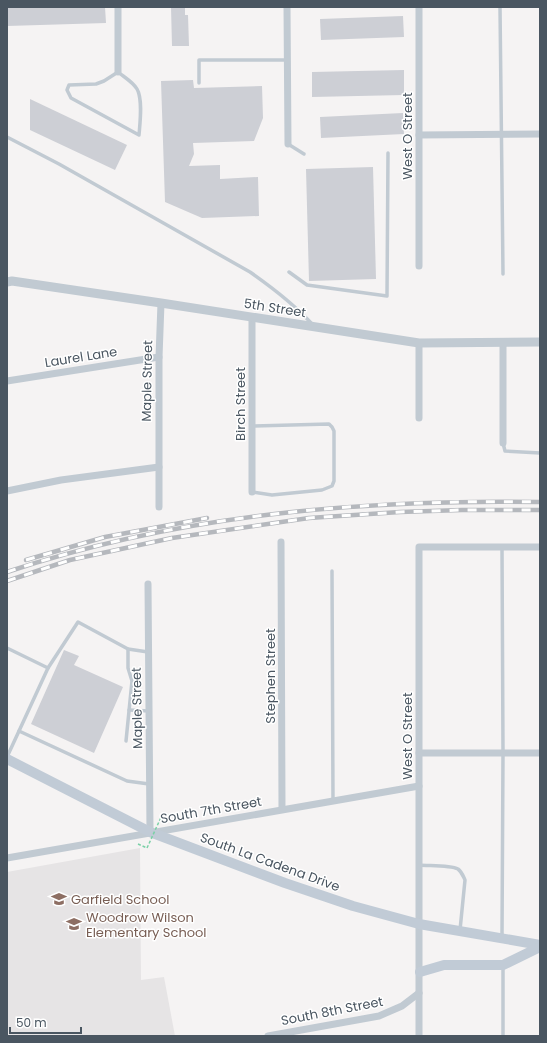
<svg xmlns="http://www.w3.org/2000/svg" width="547" height="1043" viewBox="0 0 547 1043" font-family="Poppins,sans-serif">
  <style>
    .education { fill: #e6e4e5 }
    .building { fill: #cdcfd5 }
    .lines { fill: none; stroke-linecap: round; stroke-linejoin: round }
    .path { stroke: #7ad0a6; stroke-width: 1.5; stroke-dasharray: 3 2; stroke-linecap: butt }
    .service { stroke: #c1cad2; stroke-width: 3.5 }
    .minor { stroke: #c1cad2; stroke-width: 7 }
    .tertiary { stroke: #c1cad2; stroke-width: 9 }
    .secondary { stroke: #c1cbd6; stroke-width: 10 }
    .rail-casing { stroke: #b5b8bd; stroke-width: 4.5 }
    .rail { stroke: #fff; stroke-width: 3; stroke-dasharray: 9; stroke-linecap: butt }
    .path-bridge { stroke: #7ad0a6; stroke-width: 1.5; stroke-dasharray: 3 2; stroke-linecap: butt }
    .labels { text-anchor: middle; dominant-baseline: central; stroke-width: 3; stroke-linejoin: round; paint-order: stroke }
    .street-label { font-size: 13px; fill: #4a5661; stroke: #fff }
    .education-label { font-size: 13px; fill: #785e54; stroke: #fff; text-anchor: start }
  </style>
  <rect width="100%" height="100%" fill="#f5f3f3"/>
  <polygon class="education" points="140,848 141,980 164,977 175,1036 7,1036 7,872"/>
  <g class="building">
    <polygon points="7,7 105,7 106,23 7,26"/>
    <polygon points="171,7 185,7 185,15 188,15 189,46 172,46"/>
    <polygon points="403,16 404,37 321,40 320,19"/>
    <polygon points="404,70 404,95 312,97 312,72"/>
    <polygon points="193,80 194,88 262,86 263,118 254,141 193,143 194,154 189,166 220,165 220,179 258,177 259,216 202,218 165,202 161,81"/>
    <polygon points="30,99 127,145 115,170 30,130"/>
    <polygon points="403,113 404,134 321,138 320,117"/>
    <polygon points="373,167 376,279 309,281 306,169"/>
    <polygon points="64,650 79,656 74,665 123,687 94,753 31,724"/>
  </g>
  <g class="lines">
    <g class="path">
      <polyline points="163,813 172,817"/>
      <polyline points="138,844 147,848"/>
    </g>
    <g class="service">
      <polyline points="500,7 503,274"/>
      <path d="M118,72C124,77 133,82 137,89C143,99 140,123 139,135L71,98L67,90L69,85L96,84L104,81Z"/>
      <polyline points="199,83 199,60 288,60"/>
      <path d="M7,137L59,164L250,272C273,288 294,304 313,325"/>
      <polyline points="288,144 304,154"/>
      <polyline points="289,272 307,285 387,296 388,153"/>
      <polyline points="252,426 329,424 332,427 334,431 334,481 332,486 322,490 272,495 252,492"/>
      <polyline points="503,443 505,451 540,453"/>
      <polyline points="502,547 503,753 502,936"/>
      <polyline points="332,571 333,801"/>
      <polyline points="7,648 48,668 78,622 128,649 148,652"/>
      <polyline points="129,710 149,711"/>
      <polyline points="19,731 48,668"/>
      <polyline points="126,741 132,681 128,668 128,649"/>
      <polyline points="7,757 19,731 127,781 149,784"/>
      <path d="M419,865C429,866 450,865 458,869C462,872 463,876 465,880L460,930"/>
      <polyline points="503,966 503,1036"/>
    </g>
    <g class="minor">
      <polyline points="118,7 118,72"/>
      <polyline points="287,7 288,144"/>
      <polyline points="419,7 419,266"/>
      <polyline points="419,135 540,134"/>
      <polyline points="252,317 252,492"/>
      <polyline points="503,343 503,443"/>
      <polyline points="7,381 159,357"/>
      <polyline points="419,418 419,343"/>
      <polyline points="7,491 61,480 159,467"/>
      <polyline points="159,507 159,357 161,303"/>
      <polyline points="281,542 282,809"/>
      <polyline points="148,584 150,832"/>
      <polyline points="419,753 540,753"/>
      <polyline points="7,858 419,786"/>
      <polyline points="268,1036 379,1016 402,1006 419,993"/>
      <polyline points="419,1036 419,547 540,547"/>
    </g>
    <polyline class="tertiary" points="7,282 12,281 161,303 419,343 540,342"/>
    <g class="secondary">
      <polyline points="7,759 150,832 285,883 353,906 419,924 540,945"/>
      <polyline points="420,972 444,965 503,965 540,947"/>
    </g>
    <g class="rail-casing">
      <g id="rail">
        <polyline points="26,560 105,537 207,518"/>
        <path d="M7,572C178,515 360,499 540,502"/>
        <polyline points="7,581 70,560 172,538 309,518 400,512 462,510 540,510"/>
      </g>
    </g>
    <use href="#rail" class="rail"/>
    <polyline class="path-bridge" points="147,848 163,813"/>
  </g>
  <defs>
    <g id="school-bare" transform="scale(1.2)"><path d="M0-5L7-2L0 1L-7-2ZM-4 1L0 2.5L4 1V4Q0 6-4 4Z" fill="#8d6e63" stroke="#fff" stroke-width="2.5" paint-order="stroke"/></g>
  </defs>
  <g fill-rule="evenodd">
    <use href="#school-bare" x="59" y="899"/>
    <use href="#school-bare" x="74" y="924"/>
  </g>
  <g class="labels">
    <g class="street-label">
      <text transform="translate(407 136) rotate(-90)">West O Street</text>
      <text transform="translate(275 308) rotate(9)">5th Street</text>
      <text transform="translate(81 357) rotate(-9)">Laurel Lane</text>
      <text transform="translate(147 381) rotate(-89)">Maple Street</text>
      <text transform="translate(240 404) rotate(-90)">Birch Street</text>
      <text transform="translate(270 676) rotate(-90)">Stephen Street</text>
      <text transform="translate(137 708) rotate(-91)">Maple Street</text>
      <text transform="translate(407 736) rotate(-90)">West O Street</text>
      <text transform="translate(211 810) rotate(-10)">South 7th Street</text>
      <text transform="translate(270 862) rotate(20)">South La Cadena Drive</text>
      <text transform="translate(332 1011) rotate(-11)">South 8th Street</text>
    </g>
    <g class="education-label">
      <text x="71" y="899">Garfield School</text>
      <text x="86" y="917">Woodrow Wilson<tspan x="86" dy="15">Elementary School</tspan></text>
    </g>
  </g>
  <rect width="547" height="1043" fill="none" stroke="#4a5661" stroke-width="16"/>
  <path d="M10 1027v6h71v-6" fill="none" stroke="#4a5661" stroke-width="2"/>
  <text x="16" y="1027" font-size="12" fill="#4a5661" stroke="#ffffff" stroke-width="3" paint-order="stroke">50 m</text>
</svg>
